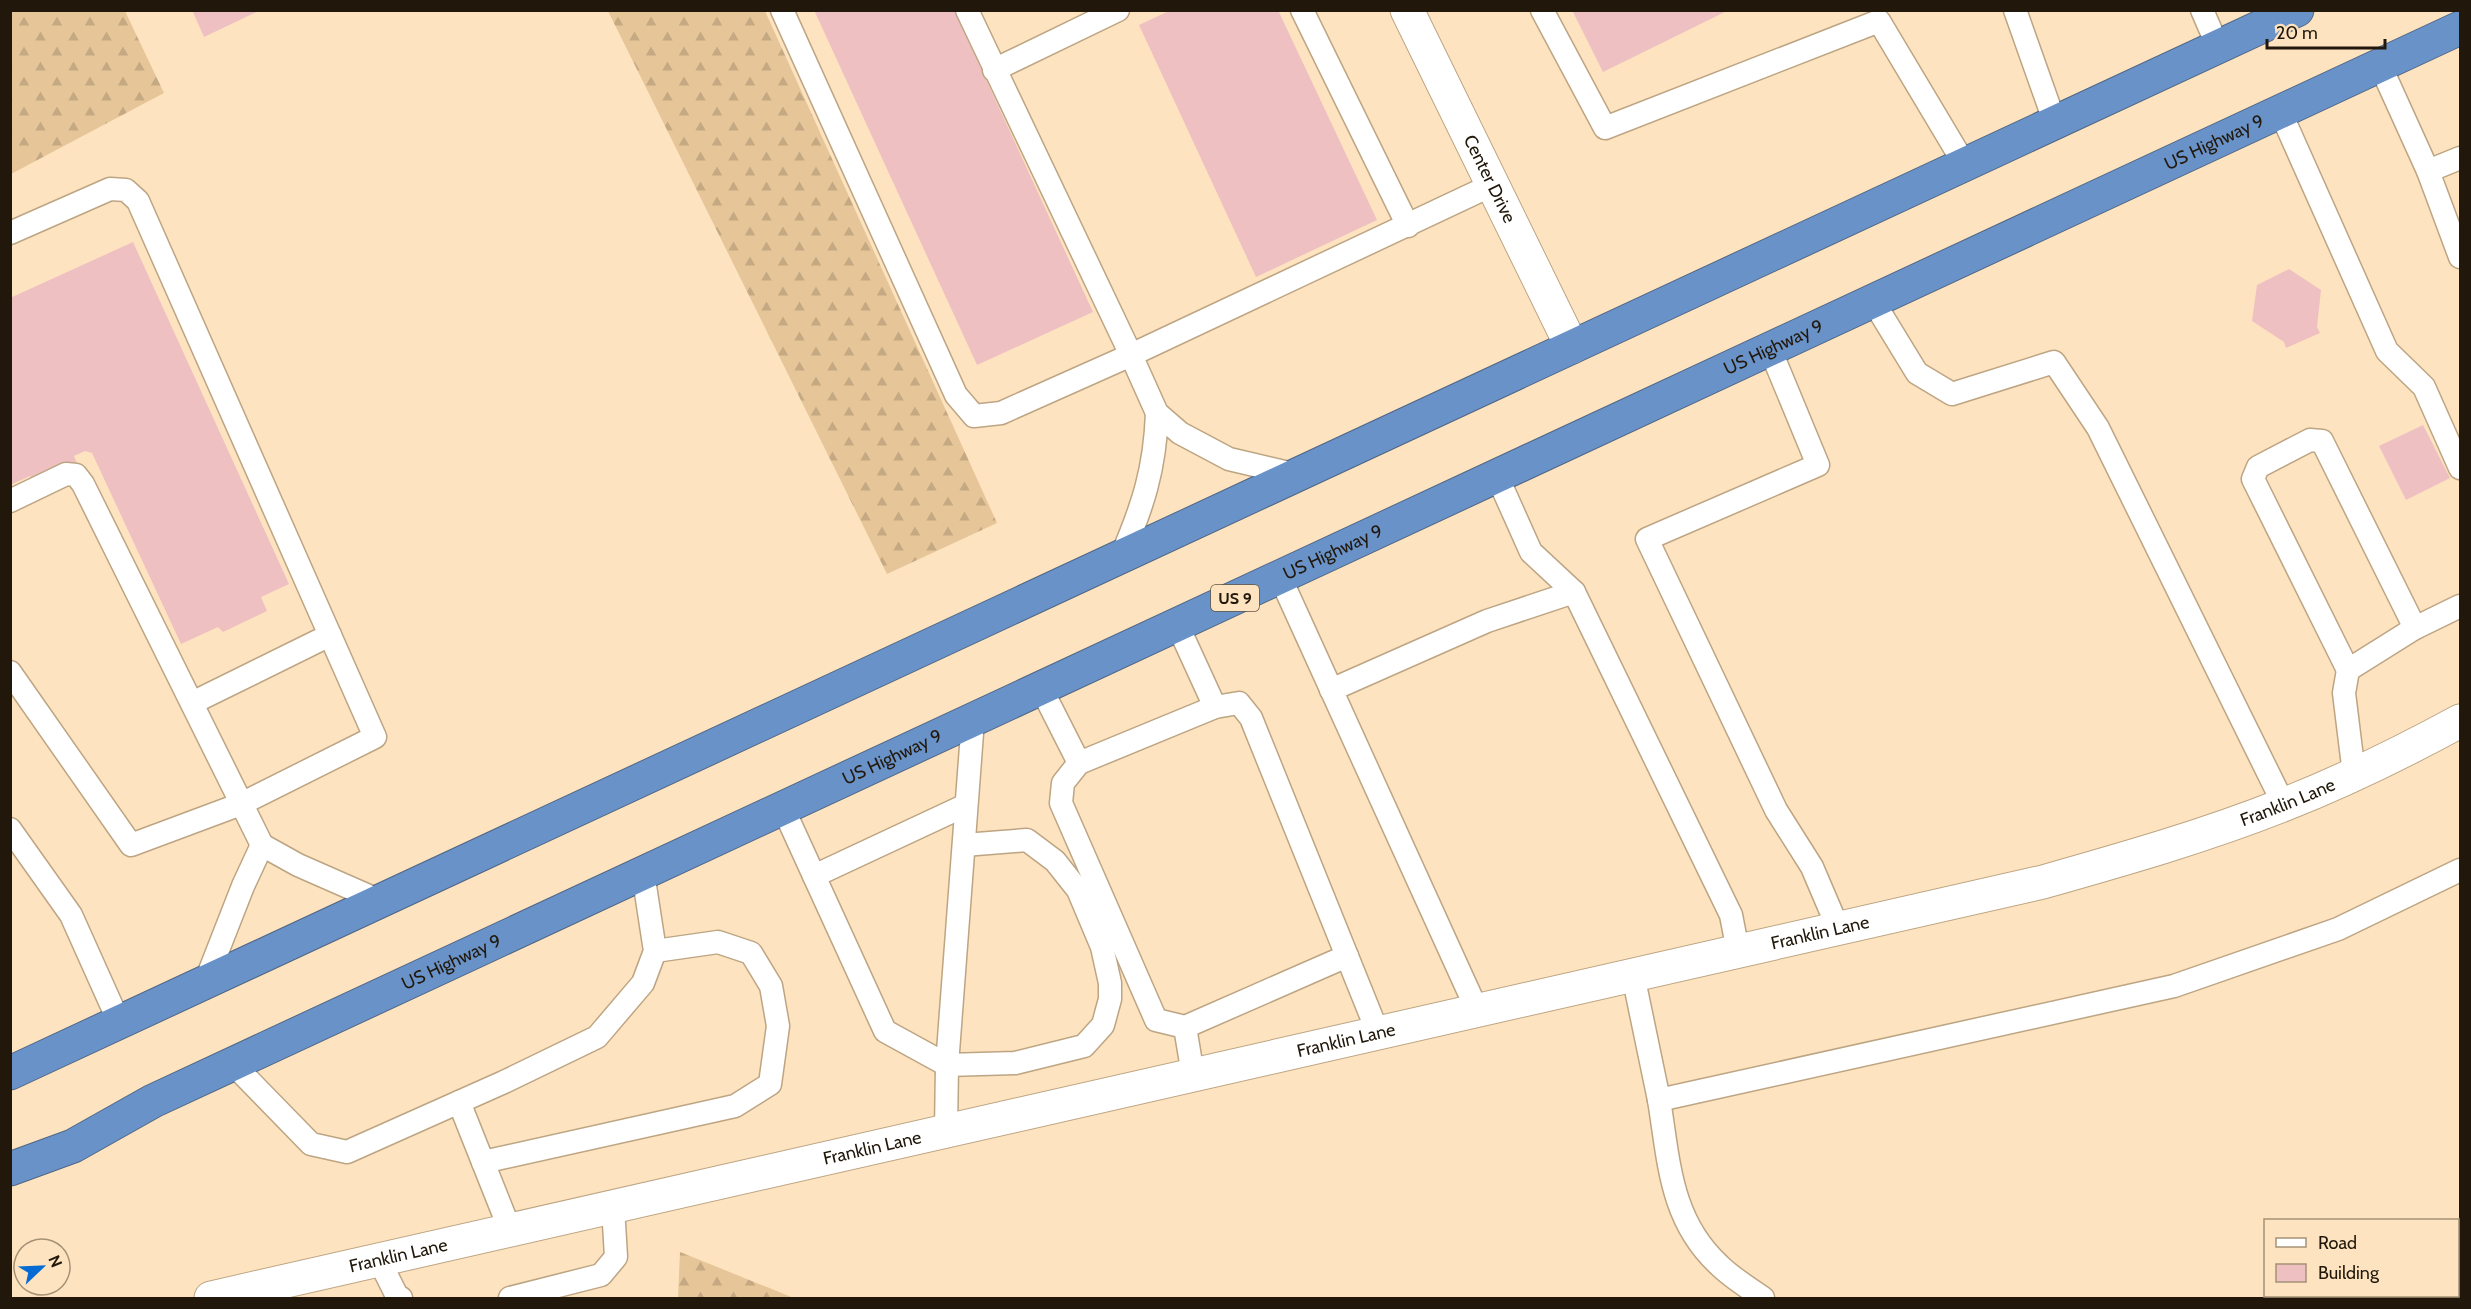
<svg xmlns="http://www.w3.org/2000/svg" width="2471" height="1309" viewBox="0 0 2471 1309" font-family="Cabin,sans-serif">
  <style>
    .forest { fill: url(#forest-firs) }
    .building { fill: #efc0c2 }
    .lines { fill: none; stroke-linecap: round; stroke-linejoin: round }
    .lane-casing { stroke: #bda583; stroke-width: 25 }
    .street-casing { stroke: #bda583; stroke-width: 35 }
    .highway-casing { stroke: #506786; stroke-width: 35 }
    .lane { stroke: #fff; stroke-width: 22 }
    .street { stroke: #fff; stroke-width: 33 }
    .highway { stroke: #6992c8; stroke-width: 33 }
    .labels { text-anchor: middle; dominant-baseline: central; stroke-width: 6; stroke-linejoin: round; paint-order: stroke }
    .shield { fill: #fde3bf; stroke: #635541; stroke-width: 1.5 }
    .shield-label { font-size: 16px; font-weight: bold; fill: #21180b }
    .street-label { font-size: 18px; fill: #21180b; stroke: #fde3bf }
  </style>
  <defs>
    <pattern id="forest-firs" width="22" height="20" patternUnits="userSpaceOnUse" patternTransform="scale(1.5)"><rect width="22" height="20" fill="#e6c699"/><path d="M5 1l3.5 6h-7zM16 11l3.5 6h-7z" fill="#c5a982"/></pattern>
  </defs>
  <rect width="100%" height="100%" fill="#fde3bf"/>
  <g class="forest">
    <polygon points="11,10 125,11 164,93 11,174"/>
    <polygon points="608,11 765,11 997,523 887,574"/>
    <polygon points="680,1252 794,1298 678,1298"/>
  </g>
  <g class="building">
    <polygon points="192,10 261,10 204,37"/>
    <polygon points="814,10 954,10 1093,312 977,365"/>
    <polygon points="1171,10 1278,10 1377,220 1256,277 1139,25"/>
    <polygon points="1572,10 1729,10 1603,72"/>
    <polygon points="133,242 289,584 261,597 267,611 223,632 218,627 181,644 92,453 85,451 74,456 77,463 33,483 30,476 10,485 10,298"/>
    <polygon points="2289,269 2321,290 2317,327 2320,333 2286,348 2284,342 2252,321 2257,285"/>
    <polygon points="2423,425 2450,478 2406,500 2379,446"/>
  </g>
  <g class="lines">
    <g class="lane-casing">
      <g id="lane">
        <polyline points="782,10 956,395 974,416 1001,413 1131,355 1492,185"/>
        <polyline points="967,10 1131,355 1157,413 1180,433 1229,459 1297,475"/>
        <polyline points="1302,10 1408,226"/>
        <polyline points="1542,10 1605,128 1879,21 1965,165"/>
        <polyline points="2015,10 2055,123"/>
        <polyline points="2202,10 2218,47"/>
        <polyline points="2380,65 2428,171 2460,257"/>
        <polyline points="994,70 1118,10"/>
        <polyline points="2280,111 2387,351 2424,387 2460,468"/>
        <polyline points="2428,171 2460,158"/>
        <polyline points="10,233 110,189 126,190 138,201 375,737 241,804 131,845 10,672"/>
        <polyline points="1873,301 1917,373 1952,394 2054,362 2098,428 2284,805"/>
        <polyline points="1770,349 1818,465 1647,539 1776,810 1812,867 1838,928"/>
        <polyline points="1497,476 1531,552 1574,592 1731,915 1738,951"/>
        <polyline points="10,501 66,474 76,475 83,484 262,845"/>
        <path d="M1121,557C1143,506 1155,469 1157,413"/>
        <polyline points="1280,577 1477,1010"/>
        <polyline points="1177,624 1215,707 1079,763 1063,783 1061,803 1156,1020 1185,1027 1347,956"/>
        <polyline points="2348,670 2253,479 2258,467 2310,440 2322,441 2415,628"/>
        <polyline points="1041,688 1079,763"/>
        <polyline points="1331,690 1487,621 1574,592"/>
        <polyline points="192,703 330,635"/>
        <polyline points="1215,707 1239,703 1251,718 1378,1033"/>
        <polyline points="2354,774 2344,693 2348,670 2415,628 2460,606"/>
        <polyline points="783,808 885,1031 947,1065 973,720"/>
        <polyline points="10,829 71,915 119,1022"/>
        <polyline points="814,876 966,805"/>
        <polyline points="1633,975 1659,1100 2174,986 2338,929 2460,870"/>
        <polyline points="205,983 243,886 262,845 298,865 380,901"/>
        <polyline points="1185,1027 1193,1075"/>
        <polyline points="233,1064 311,1144 347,1152 504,1082 597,1037 643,983 655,951 643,873"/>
        <path d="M1659,1100C1669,1161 1670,1220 1719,1265C1732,1278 1749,1288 1763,1298"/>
        <polyline points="459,1102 510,1230"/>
        <polyline points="946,1131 947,1065 1015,1063 1084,1046 1103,1025 1110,999 1110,983 1102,947 1078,890 1055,861 1027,840 964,845"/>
        <polyline points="483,1162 735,1106 770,1084 778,1026 771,986 751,953 718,942 655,951"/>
        <polyline points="379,1260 397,1296 401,1298"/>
        <polyline points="510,1298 601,1275 616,1257 613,1207"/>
      </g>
    </g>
    <g class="street-casing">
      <g id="street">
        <path id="s1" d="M1407,10L1572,347"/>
        <path id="s2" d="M211,1298L2043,882C2124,859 2205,836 2283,805C2344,781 2403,752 2460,721"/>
      </g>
    </g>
    <g class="highway-casing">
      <g id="highway">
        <polyline points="10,1073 2297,10"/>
        <path id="s3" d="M10,1169L73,1146L153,1101L2460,28"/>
      </g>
    </g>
    <use href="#lane" class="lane"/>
    <use href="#street" class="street"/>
    <use href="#highway" class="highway"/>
  </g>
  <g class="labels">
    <rect class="shield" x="1211" y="585" width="48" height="26" rx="4.5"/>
    <g class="shield-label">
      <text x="1235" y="598">US 9</text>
    </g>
    <g class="street-label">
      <text stroke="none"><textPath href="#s3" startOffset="2432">US Highway 9</textPath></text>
      <text stroke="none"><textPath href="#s1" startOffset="188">Center Drive</textPath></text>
      <text stroke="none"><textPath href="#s3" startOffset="1946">US Highway 9</textPath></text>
      <text stroke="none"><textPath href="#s3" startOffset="1460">US Highway 9</textPath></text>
      <text stroke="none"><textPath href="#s3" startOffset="974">US Highway 9</textPath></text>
      <text stroke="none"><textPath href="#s2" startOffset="2136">Franklin Lane</textPath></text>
      <text stroke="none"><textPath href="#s2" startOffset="1650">Franklin Lane</textPath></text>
      <text stroke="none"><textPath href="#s3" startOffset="488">US Highway 9</textPath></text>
      <text stroke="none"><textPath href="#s2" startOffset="1164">Franklin Lane</textPath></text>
      <text stroke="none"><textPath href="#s2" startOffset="678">Franklin Lane</textPath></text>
      <text stroke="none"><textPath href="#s2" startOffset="192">Franklin Lane</textPath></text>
    </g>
  </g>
  <rect width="2471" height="1309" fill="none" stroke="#21180b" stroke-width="24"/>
  <rect x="2264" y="1219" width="195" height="78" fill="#fde3bf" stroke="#a59277" stroke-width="1.5"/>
  <rect x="2276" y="1238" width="30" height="9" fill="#ffffff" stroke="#a59277" stroke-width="1.5"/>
  <text x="2318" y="1249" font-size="18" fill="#21180b">Road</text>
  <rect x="2276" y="1264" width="30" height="18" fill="#efc0c2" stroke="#a59277" stroke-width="1.5"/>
  <text x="2318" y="1279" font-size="18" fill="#21180b">Building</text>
  <g transform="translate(42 1267) rotate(67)"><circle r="28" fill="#fde3bf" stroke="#a59277" stroke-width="1.5"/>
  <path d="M0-4.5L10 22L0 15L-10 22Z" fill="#066cd4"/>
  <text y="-9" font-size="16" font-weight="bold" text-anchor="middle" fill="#21180b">N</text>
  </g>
  <path d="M2267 39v9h118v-9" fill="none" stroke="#21180b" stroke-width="3"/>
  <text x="2276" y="39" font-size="18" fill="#21180b" stroke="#fde3bf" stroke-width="4.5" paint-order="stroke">20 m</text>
</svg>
